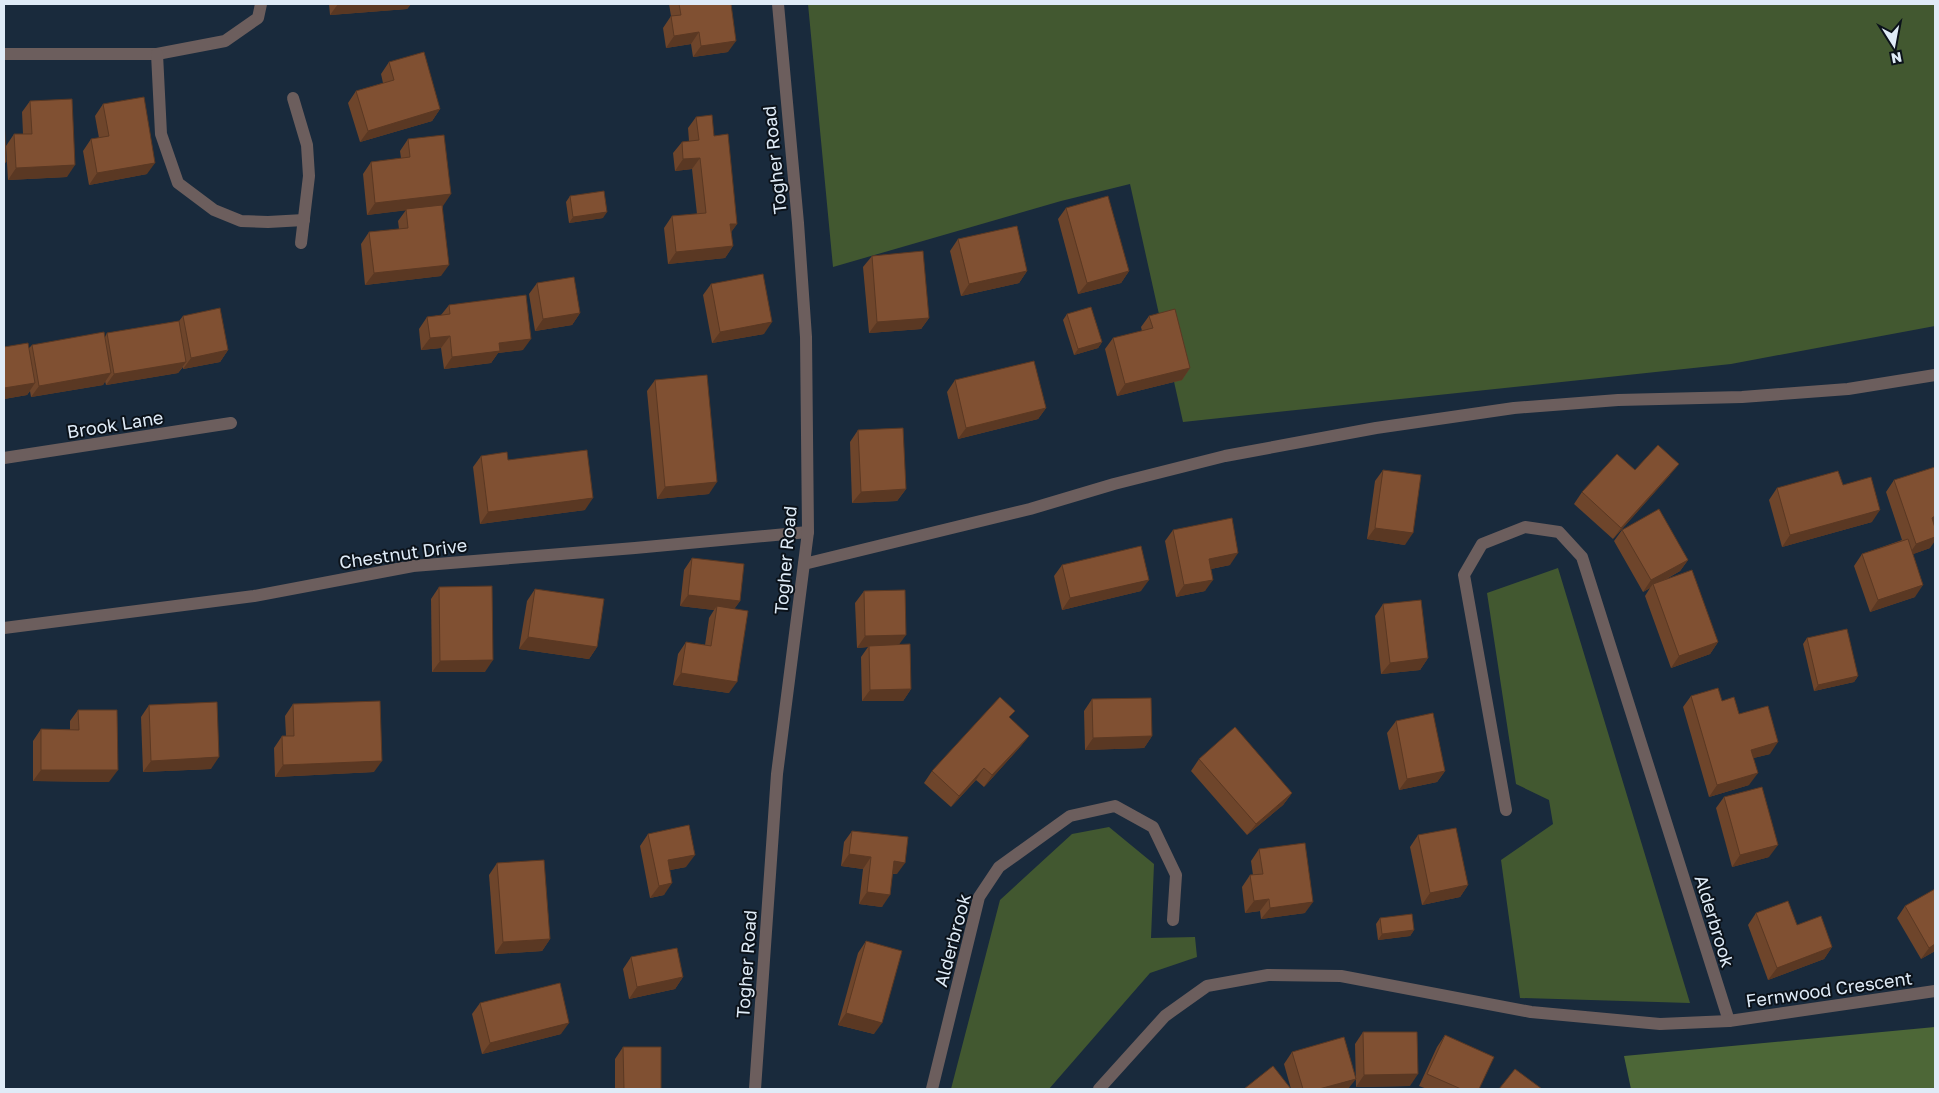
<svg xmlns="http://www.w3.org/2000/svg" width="1939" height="1093" viewBox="0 0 1939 1093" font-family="'Golos Text',sans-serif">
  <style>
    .green { fill: #425830 }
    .forest { fill: #4d6737 }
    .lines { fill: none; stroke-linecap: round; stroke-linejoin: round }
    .minor { stroke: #6c5e5d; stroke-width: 12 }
    .wall { fill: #6e452b }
    .shaded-wall { fill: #5a3823 }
    .building { fill: #805032; stroke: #5a3823 }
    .labels { text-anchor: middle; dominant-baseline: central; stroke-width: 4; stroke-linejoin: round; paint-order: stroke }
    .street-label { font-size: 18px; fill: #dfebf7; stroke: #0b121a }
  </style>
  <rect width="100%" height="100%" fill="#192a3c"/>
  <g class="green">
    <polygon points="808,4 1935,4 1935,326 1731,364 1183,422 1130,184 1061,201 833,267"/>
    <polygon points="1558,568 1690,1003 1520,998 1501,860 1553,824 1549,800 1516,784 1487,593"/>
    <polygon points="1109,827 1154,864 1151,938 1195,937 1197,957 1150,973 1049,1089 951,1089 1000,900 1072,834"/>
  </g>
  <polygon class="forest" points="1935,1027 1935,1089 1631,1089 1624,1056"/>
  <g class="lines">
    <g class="minor">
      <polyline points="4,54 157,54 225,41 258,18 261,4"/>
      <polyline points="157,54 161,134 178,183 214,210 241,221 268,222 304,220"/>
      <polyline points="293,98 307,145 309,176 301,243"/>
      <polyline points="4,458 231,423"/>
      <polyline points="804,564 1030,509 1114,484 1225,456 1376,428 1514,408 1618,400 1742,397 1848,389 1935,375"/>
      <polyline points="4,628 254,596 413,566 635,548 808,532"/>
      <polyline points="1506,810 1464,575 1482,544 1525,527 1559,532 1582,557 1729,1021"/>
      <polyline points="755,1089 777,774 808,532 806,337 798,223 778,4"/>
      <polyline points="932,1089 979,897 999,867 1070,816 1115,806 1153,827 1176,875 1173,920"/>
      <polyline points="1099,1089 1165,1016 1207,986 1268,975 1341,976 1531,1012 1660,1024 1729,1021 1935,991"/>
    </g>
  </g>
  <g class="wall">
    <polygon points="329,4 411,4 407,9 330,15"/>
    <polygon points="669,4 731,4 728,52 693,57 691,44 666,48 663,28 671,16"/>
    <polygon points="389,62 440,109 432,121 360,142 348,103 356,91 383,83 381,74"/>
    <polygon points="30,101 67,177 8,180 6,146 14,134 23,134 22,112"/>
    <polygon points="103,104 147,174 89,185 83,151 91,139 99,138 95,116"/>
    <polygon points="696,117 714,136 737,224 731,232 733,246 725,258 668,264 664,228 672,216 697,214 692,169 675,171 673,153 682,142 689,141 688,128"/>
    <polygon points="408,139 443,206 441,276 365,285 361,244 369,232 399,229 398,221 406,210 367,215 363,174 371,162 401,158 400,151"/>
    <polygon points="570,196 603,218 569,223 566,202"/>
    <polygon points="1066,208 1129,271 1121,283 1078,294 1058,219"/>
    <polygon points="958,239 1027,271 1019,283 961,296 950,251"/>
    <polygon points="872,256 929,318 921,329 869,333 863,267"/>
    <polygon points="537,283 580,313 572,325 535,331 529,294"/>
    <polygon points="711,284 764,334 712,343 703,295"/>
    <polygon points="449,305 523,350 498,353 491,363 444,369 441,348 421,350 419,329 427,317 441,315"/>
    <polygon points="1067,314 1102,342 1098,348 1074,355 1063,320"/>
    <polygon points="183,316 228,350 220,362 183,369 183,367 178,373 106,385 105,381 103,385 31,397 30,391 27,395 4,399 4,347 29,348 32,345 105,337 107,333 179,321"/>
    <polygon points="1149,316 1190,368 1182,380 1117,396 1105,349 1113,338 1142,331 1141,327"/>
    <polygon points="655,380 709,494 657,499 647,391"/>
    <polygon points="955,380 1046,408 1038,419 958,439 947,392"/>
    <polygon points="858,430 906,489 897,501 852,503 850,442"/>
    <polygon points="481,456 508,460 585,510 480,524 473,467"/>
    <polygon points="1383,470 1405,545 1367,539 1375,481"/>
    <polygon points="1635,470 1670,475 1613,539 1574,504 1582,492"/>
    <polygon points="1894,480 1935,526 1930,548 1913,554 1915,597 1870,612 1854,566 1862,554 1902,540 1886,492"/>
    <polygon points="1843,485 1872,522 1782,547 1769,500 1777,488"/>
    <polygon points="1173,530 1230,565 1211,569 1205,591 1176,597 1165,541"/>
    <polygon points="1622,530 1688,560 1680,571 1663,581 1718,642 1710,654 1671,668 1645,596 1650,588 1643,592 1614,541"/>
    <polygon points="692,558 740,601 734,609 729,693 673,685 678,654 686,642 705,645 709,618 714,610 680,606 684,570"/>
    <polygon points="1062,565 1141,591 1062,610 1054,576"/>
    <polygon points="439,587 485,672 432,672 431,599"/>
    <polygon points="535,589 597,647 589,659 519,649 527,601"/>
    <polygon points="864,591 899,644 911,689 903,701 862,701 861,657 868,647 857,648 855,603"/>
    <polygon points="1383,604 1428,658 1420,670 1381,674 1375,616"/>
    <polygon points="1807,638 1858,676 1854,682 1814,691 1803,644"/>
    <polygon points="1691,696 1722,701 1739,714 1770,754 1753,758 1749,785 1709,797 1683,707"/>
    <polygon points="1092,699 1152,736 1144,748 1085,750 1084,711"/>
    <polygon points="293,704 374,772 275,777 274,748 282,736 286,736 285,716"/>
    <polygon points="149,705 211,769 143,772 141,717"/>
    <polygon points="78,710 109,782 33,781 33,741 41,729 70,730 70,721"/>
    <polygon points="1010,718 1029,736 1020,747 984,787 976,780 951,807 924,783 932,771"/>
    <polygon points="1396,721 1445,771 1437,782 1399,790 1387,733"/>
    <polygon points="1199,759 1292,793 1283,805 1247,835 1191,771"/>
    <polygon points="1724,797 1769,857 1732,867 1716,808"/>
    <polygon points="852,831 897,874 892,874 882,907 859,904 863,869 841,866 844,842"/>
    <polygon points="648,834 686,867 670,870 664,895 650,898 640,846"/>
    <polygon points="1418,835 1468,885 1460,897 1422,905 1410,847"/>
    <polygon points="1259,849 1305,913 1261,919 1260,911 1245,913 1242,887 1250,875 1253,875 1251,861"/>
    <polygon points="497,863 550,939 542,951 495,954 489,875"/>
    <polygon points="1905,906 1935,951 1921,959 1897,918"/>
    <polygon points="1756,913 1797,925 1832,947 1824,959 1768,980 1748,925"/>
    <polygon points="1380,918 1414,930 1410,936 1378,940 1376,924"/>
    <polygon points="866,941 874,1034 838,1025 858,953"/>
    <polygon points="631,957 683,977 675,989 629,999 623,969"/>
    <polygon points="480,1003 561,1034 482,1054 472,1014"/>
    <polygon points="1363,1032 1410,1086 1356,1087 1355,1044"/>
    <polygon points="1445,1035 1479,1089 1427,1089 1419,1086 1437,1047"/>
    <polygon points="623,1047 661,1089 615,1089 615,1059"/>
    <polygon points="1292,1052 1348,1089 1291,1089 1284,1064"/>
  </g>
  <g class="shaded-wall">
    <polygon points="6,4 54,4 53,5 5,5"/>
    <polygon points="338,4 411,4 407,9 330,15"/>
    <polygon points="699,32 691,44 666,48 674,36"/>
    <polygon points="736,41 728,52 693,57 701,46"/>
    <polygon points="440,109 432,121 360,142 368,131"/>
    <polygon points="700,158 692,169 675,171 683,159"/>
    <polygon points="155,163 147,174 89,185 97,173"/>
    <polygon points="75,165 67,177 8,180 16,168"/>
    <polygon points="451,194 443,206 367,215 375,203"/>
    <polygon points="607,212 603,218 569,223 573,217"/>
    <polygon points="730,224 737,224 729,235"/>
    <polygon points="733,246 725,258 668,264 676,252"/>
    <polygon points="449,265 441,276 365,285 374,273"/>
    <polygon points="1027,271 1019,283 961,296 969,284"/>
    <polygon points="1129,271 1121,283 1078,294 1087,283"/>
    <polygon points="580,313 572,325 535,331 543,319"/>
    <polygon points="929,318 921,329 869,333 877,322"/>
    <polygon points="772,322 764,334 712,343 720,332"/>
    <polygon points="450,336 441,348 421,350 430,338"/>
    <polygon points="531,339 523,350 498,353 491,363 444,369 452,357 499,343"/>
    <polygon points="1102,342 1098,348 1074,355 1078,349"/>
    <polygon points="228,350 220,362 183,369 191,358"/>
    <polygon points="186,362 178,373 106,385 114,374"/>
    <polygon points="1190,368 1182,380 1117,396 1125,384"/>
    <polygon points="111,373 103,385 31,397 39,386"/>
    <polygon points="35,383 27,395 4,399 4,388"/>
    <polygon points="1046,408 1038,419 958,439 966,428"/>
    <polygon points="1679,464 1670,475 1613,539 1621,528"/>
    <polygon points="717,482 709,494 657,499 665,487"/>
    <polygon points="906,489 897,501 852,503 861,492"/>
    <polygon points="593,498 585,510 480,524 488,512"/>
    <polygon points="1880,510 1872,522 1782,547 1790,535"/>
    <polygon points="1935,516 1935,525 1924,529 1932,518"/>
    <polygon points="1375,528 1413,533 1405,545 1367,539"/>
    <polygon points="1935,537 1935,541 1930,548 1908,556 1916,544"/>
    <polygon points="1238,553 1230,565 1201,571 1209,559"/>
    <polygon points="1688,560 1680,571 1653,586 1653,584 1650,588 1643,592 1651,580"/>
    <polygon points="1149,580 1141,591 1062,610 1070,598"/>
    <polygon points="1213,580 1205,591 1176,597 1184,585"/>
    <polygon points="1923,585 1915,597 1870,612 1878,600"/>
    <polygon points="688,595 740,601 732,612 717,606 714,610 680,606"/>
    <polygon points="906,635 898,646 869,646 868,647 857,648 865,636"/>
    <polygon points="528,637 597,647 589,659 519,649"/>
    <polygon points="1718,642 1710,654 1671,668 1679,656"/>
    <polygon points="1428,658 1420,670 1381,674 1390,663"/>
    <polygon points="493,660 485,672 432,672 440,661"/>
    <polygon points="681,673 737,682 729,693 673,685"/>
    <polygon points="1858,676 1854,682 1814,691 1818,685"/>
    <polygon points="911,689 903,701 862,701 870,690"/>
    <polygon points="1029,736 1020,747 984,787 992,775"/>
    <polygon points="1152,736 1144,748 1085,750 1093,738"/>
    <polygon points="1778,742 1770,754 1742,761 1751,750"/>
    <polygon points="219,757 211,769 143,772 151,761"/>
    <polygon points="382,761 374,772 275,777 283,765"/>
    <polygon points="984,768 976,780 951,807 959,796"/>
    <polygon points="41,770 118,770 109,782 33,781"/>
    <polygon points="1445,771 1437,782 1399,790 1407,779"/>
    <polygon points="1758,773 1749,785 1709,797 1717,785"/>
    <polygon points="1292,793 1283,805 1247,835 1256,824"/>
    <polygon points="1778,845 1769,857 1732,867 1740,855"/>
    <polygon points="849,854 871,857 863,869 841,866"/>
    <polygon points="695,855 686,867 660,872 668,860"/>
    <polygon points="894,861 905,863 897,874 885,873"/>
    <polygon points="672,883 664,895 650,898 659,886"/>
    <polygon points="1468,885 1460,897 1422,905 1430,893"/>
    <polygon points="867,892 890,895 882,907 859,904"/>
    <polygon points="1269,899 1260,911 1245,913 1254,901"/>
    <polygon points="1313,902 1305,913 1261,919 1270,908"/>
    <polygon points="1414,930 1410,936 1378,940 1382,934"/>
    <polygon points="550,939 542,951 495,954 503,942"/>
    <polygon points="1935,944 1935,951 1921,959 1929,948"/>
    <polygon points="1832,947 1824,959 1768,980 1777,968"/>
    <polygon points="683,977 675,989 629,999 637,987"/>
    <polygon points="846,1013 882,1023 874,1034 838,1025"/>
    <polygon points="569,1023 561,1034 482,1054 490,1043"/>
    <polygon points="1418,1074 1410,1086 1356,1087 1364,1075"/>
    <polygon points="1356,1079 1348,1089 1319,1089"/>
  </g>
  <g class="building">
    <polygon points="679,4 731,4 736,41 701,46 699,32 674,36 671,16 681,15"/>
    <polygon points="424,52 440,109 368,131 356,91 394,80 389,62"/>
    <polygon points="144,97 155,163 97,173 91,139 109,136 103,104"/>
    <polygon points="72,99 75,165 16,168 14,134 32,134 30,101"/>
    <polygon points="712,115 714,136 728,134 737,224 730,224 733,246 676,252 672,216 706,213 700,158 683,159 682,142 699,140 696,117"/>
    <polygon points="4,118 6,162 4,163"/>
    <polygon points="444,135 451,194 375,203 371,162 410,157 408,139"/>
    <polygon points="604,191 607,212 573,217 570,196"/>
    <polygon points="1108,196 1129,271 1087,283 1066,208"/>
    <polygon points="442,205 449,265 374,273 369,232 408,228 406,209"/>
    <polygon points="1017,226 1027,271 969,284 958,239"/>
    <polygon points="923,251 929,318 877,322 872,256"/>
    <polygon points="763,274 772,322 720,332 711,284"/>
    <polygon points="574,277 580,313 543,319 537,283"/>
    <polygon points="526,295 531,339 499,343 500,351 452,357 450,336 430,338 427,317 450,314 449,305"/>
    <polygon points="1091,307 1102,342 1078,349 1067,314"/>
    <polygon points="220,308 228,350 191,358 183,316"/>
    <polygon points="1175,309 1190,368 1125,384 1113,338 1153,328 1149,316"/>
    <polygon points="179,321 186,362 114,374 107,333"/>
    <polygon points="104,332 111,373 39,386 32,345"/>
    <polygon points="28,343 35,383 4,388 4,347"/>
    <polygon points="1034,361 1046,408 966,428 955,380"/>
    <polygon points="707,375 717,482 665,487 655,380"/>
    <polygon points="903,428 906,489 861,492 858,430"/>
    <polygon points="1658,445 1679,464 1621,528 1582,492 1617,454 1635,470"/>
    <polygon points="587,450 593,498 488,512 481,456 507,452 508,460"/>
    <polygon points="1935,467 1935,516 1932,518 1935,528 1935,537 1916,544 1894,480"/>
    <polygon points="1383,470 1421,475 1413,533 1375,528"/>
    <polygon points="1838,471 1843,485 1871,477 1880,510 1790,535 1777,488"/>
    <polygon points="1659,509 1688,560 1651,580 1622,530"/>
    <polygon points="1232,518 1238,553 1209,559 1213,580 1184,585 1173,530"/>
    <polygon points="1908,539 1923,585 1878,600 1862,554"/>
    <polygon points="1141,546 1149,580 1070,598 1062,565"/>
    <polygon points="692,558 744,564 740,601 688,595"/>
    <polygon points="1692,570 1718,642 1679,656 1653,584"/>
    <polygon points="492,586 493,660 440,661 439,587"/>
    <polygon points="535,589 604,599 597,647 528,637"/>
    <polygon points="905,590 906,635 865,636 864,591"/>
    <polygon points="1421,600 1428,658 1390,663 1383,604"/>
    <polygon points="717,606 748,611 737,682 681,673 686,642 711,646"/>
    <polygon points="1847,629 1858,676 1818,685 1807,638"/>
    <polygon points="910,644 911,689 870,690 869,646"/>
    <polygon points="1718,688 1722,701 1734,697 1739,714 1768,706 1778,742 1751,750 1758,773 1717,785 1691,696"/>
    <polygon points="1000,697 1015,711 1009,717 1029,736 992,775 984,768 959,796 932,771"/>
    <polygon points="1151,698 1152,736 1093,738 1092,699"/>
    <polygon points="380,701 382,761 283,765 282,736 294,736 293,704"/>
    <polygon points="217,702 219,757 151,761 149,705"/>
    <polygon points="78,710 117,710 118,770 41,770 41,729 79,730"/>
    <polygon points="1433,713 1445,771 1407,779 1396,721"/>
    <polygon points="1235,727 1292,793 1256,824 1199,759"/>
    <polygon points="1762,787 1778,845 1740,855 1724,797"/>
    <polygon points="689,825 695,855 668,860 672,883 659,886 648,834"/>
    <polygon points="1456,828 1468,885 1430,893 1418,835"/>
    <polygon points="852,831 908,837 905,863 894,861 890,895 867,892 871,857 849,854"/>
    <polygon points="1305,843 1313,902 1270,908 1269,899 1254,901 1250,875 1263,874 1259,849"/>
    <polygon points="544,860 550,939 503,942 497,863"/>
    <polygon points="1935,889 1935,944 1929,948 1905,906"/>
    <polygon points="1788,901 1797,925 1821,916 1832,947 1777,968 1756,913"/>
    <polygon points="1412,914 1414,930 1382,934 1380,918"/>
    <polygon points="866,941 902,951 882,1023 846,1013"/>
    <polygon points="677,948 683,977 637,987 631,957"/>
    <polygon points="560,983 569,1023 490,1043 480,1003"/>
    <polygon points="1363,1032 1417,1032 1418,1074 1364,1075"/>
    <polygon points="1445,1035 1494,1057 1479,1089 1461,1089 1427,1074"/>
    <polygon points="1344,1037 1356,1079 1319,1089 1303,1089 1292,1052"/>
    <polygon points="623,1047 661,1047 661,1089 624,1089"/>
    <polygon points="1273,1066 1291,1089 1244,1089"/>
    <polygon points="1515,1069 1542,1089 1499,1089"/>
  </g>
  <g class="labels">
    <g class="street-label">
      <text transform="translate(774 160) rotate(-96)">Togher Road</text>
      <text transform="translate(115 424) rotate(-9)">Brook Lane</text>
      <text transform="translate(403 553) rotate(-8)">Chestnut Drive</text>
      <text transform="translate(785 560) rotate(-85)">Togher Road</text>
      <text transform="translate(1715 921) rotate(73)">Alderbrook</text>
      <text transform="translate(952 940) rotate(-75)">Alderbrook</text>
      <text transform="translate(746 964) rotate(-86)">Togher Road</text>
      <text transform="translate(1829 989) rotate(-8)">Fernwood Crescent</text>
    </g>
  </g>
  <rect width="1939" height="1093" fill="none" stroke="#dfebf7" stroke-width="10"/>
  <g transform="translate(1894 45) rotate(169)" stroke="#0b121a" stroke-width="4" paint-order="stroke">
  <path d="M0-4L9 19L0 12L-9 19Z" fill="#dfebf7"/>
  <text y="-8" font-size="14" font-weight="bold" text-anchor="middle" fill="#dfebf7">N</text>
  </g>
</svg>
